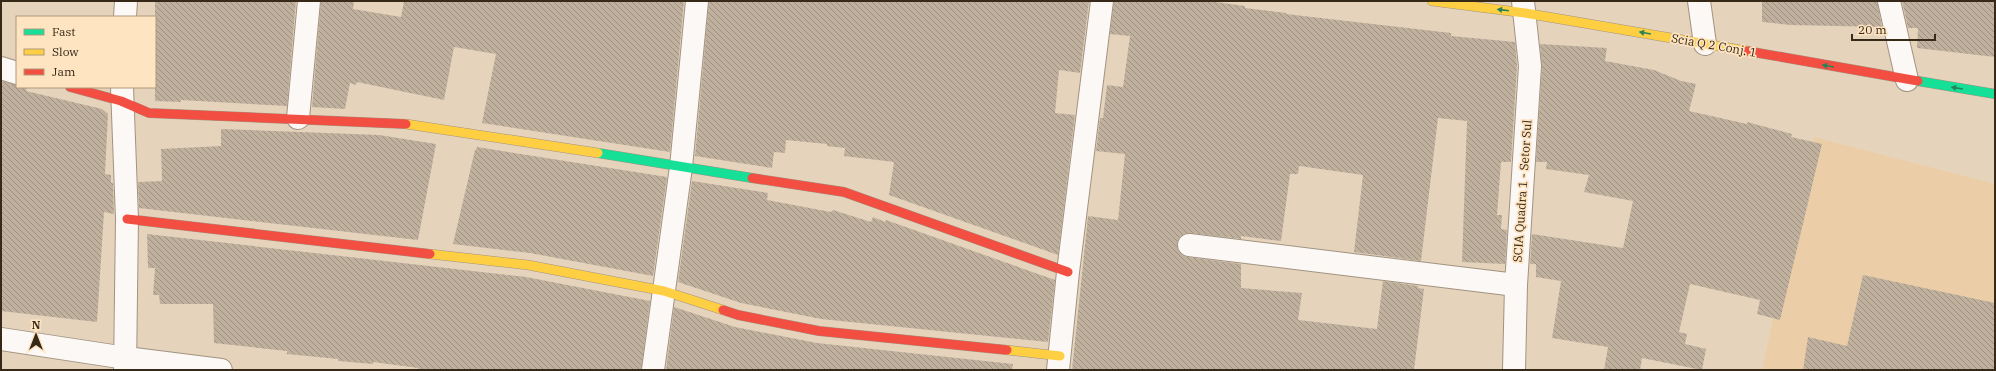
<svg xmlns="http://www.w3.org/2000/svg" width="1996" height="371" viewBox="0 0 1996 371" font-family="'IBM Plex Serif',serif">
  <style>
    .built { fill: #ebcea8 }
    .building { fill: url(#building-back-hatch) }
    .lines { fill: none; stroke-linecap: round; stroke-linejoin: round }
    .street-casing { stroke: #a29381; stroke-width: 24 }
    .fast-casing { stroke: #a29381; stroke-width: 10 }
    .slow-casing { stroke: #a29381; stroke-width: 10 }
    .jam-casing { stroke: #a29381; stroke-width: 10 }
    .street { stroke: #fbf8f5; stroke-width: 22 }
    .fast { stroke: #16e098; stroke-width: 9 }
    .slow { stroke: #ffcf43; stroke-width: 9 }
    .jam { stroke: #f24e42; stroke-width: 9 }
    .oneway { fill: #268458 }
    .labels { text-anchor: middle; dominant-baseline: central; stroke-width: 3.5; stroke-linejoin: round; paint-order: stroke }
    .street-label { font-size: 12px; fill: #362918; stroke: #ffe4c1 }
  </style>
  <defs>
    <pattern id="building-back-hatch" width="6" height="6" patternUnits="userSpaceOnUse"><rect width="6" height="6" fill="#c0b19f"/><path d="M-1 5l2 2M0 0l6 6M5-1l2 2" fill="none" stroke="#9d9081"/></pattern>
  </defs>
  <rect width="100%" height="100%" fill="#e6d3bc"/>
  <polygon class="built" points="1814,137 1995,184 1995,370 1762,370"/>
  <g class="building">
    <polygon points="155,1 296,1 287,106 181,100 181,102 155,101"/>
    <polygon points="321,1 354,1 353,9 401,17 404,1 684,1 670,152 482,123 496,54 454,47 444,100 357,82 356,85 350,83 345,109 312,107"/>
    <polygon points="709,1 1089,1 1080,73 1059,70 1055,113 1075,115 1058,255 889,195 894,162 844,156 845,148 827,146 827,144 786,140 785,153 774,152 772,168 695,156"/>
    <polygon points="1114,1 1208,1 1245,6 1245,8 1286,13 1286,14 1451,33 1451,36 1515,42 1517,66 1511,162 1501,162 1497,215 1502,215 1501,229 1507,230 1505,264 1462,262 1467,121 1438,118 1421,261 1354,252 1363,175 1299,166 1298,174 1290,174 1281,241 1241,236 1241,239 1191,233 1184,234 1179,238 1177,243 1178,250 1182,255 1187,257 1241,264 1241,288 1302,293 1298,320 1377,329 1383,281 1418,286 1418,288 1424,289 1414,370 1072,370 1088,216 1118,220 1125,154 1096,151 1100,118 1103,118 1107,85 1123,87 1130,36 1110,34"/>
    <polygon points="1762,1 1877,1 1882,27 1791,25 1762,22"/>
    <polygon points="1902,1 1995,1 1995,57 1917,48 1918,28 1908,28"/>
    <polygon points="1540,44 1607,48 1605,61 1654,70 1681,81 1696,84 1689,111 1747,124 1747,122 1792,134 1791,137 1822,144 1780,320 1757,314 1760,300 1690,284 1679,332 1687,334 1685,344 1706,349 1702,370 1642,358 1640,370 1604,370 1608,347 1552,338 1561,281 1536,277 1536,264 1530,264 1532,234 1623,248 1633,201 1584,192 1589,175 1546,169 1547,162 1536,162 1542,67"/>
    <polygon points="1,81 17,85 17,87 27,88 26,91 102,109 108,114 105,174 111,175 111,183 113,183 114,214 104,212 97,322 1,311"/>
    <polygon points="221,129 379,135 436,144 418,240 139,208 138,182 162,181 161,149 221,146"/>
    <polygon points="477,147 667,177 653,276 530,253 453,244 475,150 476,150"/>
    <polygon points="692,181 768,193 767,200 831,212 833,210 871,222 873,217 885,222 886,220 1055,280 1048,342 821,319 741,303 678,282"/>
    <polygon points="147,234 526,277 650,301 641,370 418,370 418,368 373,362 373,364 338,361 338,359 287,354 287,351 214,343 213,304 160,304 159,295 153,295 155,268 148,268"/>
    <polygon points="1863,275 1995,303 1995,370 1803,370 1808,337 1847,346"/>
    <polygon points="674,307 735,327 817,343 1013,364 1012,370 666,370"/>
  </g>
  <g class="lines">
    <g class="street-casing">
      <g id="street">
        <polyline points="1699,1 1705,44"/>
        <polyline points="1889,1 1907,80"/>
        <polyline points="125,17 126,1"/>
        <polyline points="1,68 17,73"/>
        <polyline points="122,87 127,219 125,370"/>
        <polyline points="298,118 309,1"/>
        <polyline points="1189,245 1516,285"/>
        <polyline points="1,339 126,358 221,370"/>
        <polyline points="653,370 681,167 697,1"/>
        <polyline points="1058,370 1068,272 1102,1"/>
        <polyline points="1514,370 1516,285 1530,66 1523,1"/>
      </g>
    </g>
    <g class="fast-casing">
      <g id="fast">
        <polyline points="1918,81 1995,94"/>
        <polyline points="598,153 752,178"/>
      </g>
    </g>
    <g class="slow-casing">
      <g id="slow">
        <polyline points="1432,1 1525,13 1747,51"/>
        <polyline points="406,124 598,153"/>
        <polyline points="430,254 528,265 664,291 723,310"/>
        <polyline points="1007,350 1060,356"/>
      </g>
    </g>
    <g class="jam-casing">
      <g id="jam">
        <polyline points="1747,51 1918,81"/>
        <polyline points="70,87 121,101 149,113 406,124"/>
        <polyline points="752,178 844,192 1068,272"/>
        <polyline points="127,219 430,254"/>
        <polyline points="723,310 738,315 819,331 1007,350"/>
      </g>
    </g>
    <use href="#street" class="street"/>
    <use href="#fast" class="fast"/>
    <use href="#slow" class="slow"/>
    <use href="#jam" class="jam"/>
  </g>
  <defs><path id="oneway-solid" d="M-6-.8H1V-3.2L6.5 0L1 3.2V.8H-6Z"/></defs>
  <g class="oneway">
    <use href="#oneway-solid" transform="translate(1503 10) rotate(-173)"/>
    <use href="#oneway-solid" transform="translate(1645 33) rotate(-170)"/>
    <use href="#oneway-solid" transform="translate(1828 66) rotate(-170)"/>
    <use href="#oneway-solid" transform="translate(1957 88) rotate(-171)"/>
  </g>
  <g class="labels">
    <g class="street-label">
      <text transform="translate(1714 45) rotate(10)">Scia Q 2 Conj. 1</text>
      <text transform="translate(1522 191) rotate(-86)">SCIA Quadra 1 - Setor Sul</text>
    </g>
  </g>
  <rect width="1996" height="371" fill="none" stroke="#362918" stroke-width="4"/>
  <rect x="16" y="16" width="140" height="72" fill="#ffe4c1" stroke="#af997d"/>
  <rect x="24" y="29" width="20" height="6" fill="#16e098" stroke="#af997d"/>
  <text x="52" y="36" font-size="12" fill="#362918">Fast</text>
  <rect x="24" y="49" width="20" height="6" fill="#ffcf43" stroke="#af997d"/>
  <text x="52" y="56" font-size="12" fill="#362918">Slow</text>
  <rect x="24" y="69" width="20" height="6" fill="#f24e42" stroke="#af997d"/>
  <text x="52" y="76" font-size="12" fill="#362918">Jam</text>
  <g transform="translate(36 335)" stroke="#ffe4c1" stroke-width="3" paint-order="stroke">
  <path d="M0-3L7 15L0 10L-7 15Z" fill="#362918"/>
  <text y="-6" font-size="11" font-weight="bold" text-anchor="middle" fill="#362918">N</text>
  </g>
  <path d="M1852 34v6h83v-6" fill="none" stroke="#362918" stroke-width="2"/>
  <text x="1858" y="34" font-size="12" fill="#362918" stroke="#ffe4c1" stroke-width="3" paint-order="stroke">20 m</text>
</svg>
